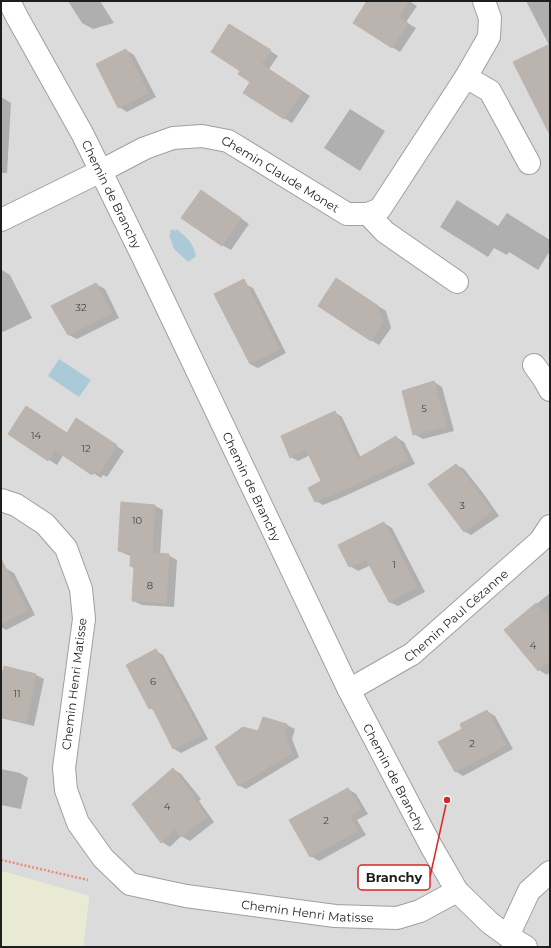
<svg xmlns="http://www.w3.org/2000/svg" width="551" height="948" viewBox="0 0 551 948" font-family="Montserrat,sans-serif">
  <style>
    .residential { fill: #dcdbdb }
    .farmland { fill: #e8ebd2 }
    .water { fill: #aacad7 }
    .shadow { fill: #0003 }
    .building { fill: #bbb4ae; stroke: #beb3a9 }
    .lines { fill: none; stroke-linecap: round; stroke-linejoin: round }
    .minor-casing { stroke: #9f9f9f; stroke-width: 24 }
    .path { stroke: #ec8a78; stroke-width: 2.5; stroke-dasharray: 2 2; stroke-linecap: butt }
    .minor { stroke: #fff; stroke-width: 22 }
    .labels { text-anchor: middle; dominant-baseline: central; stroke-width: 4; stroke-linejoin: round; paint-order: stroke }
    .number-label { font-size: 10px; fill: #454442 }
    .street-label { font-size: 12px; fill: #1e1e1e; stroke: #fff }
    .leader { fill: none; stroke: #d62828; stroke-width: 1.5 }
    .callout-dot { fill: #d62828; stroke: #fff; stroke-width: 1.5 }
    .callout { fill: #fff; stroke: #d62828; stroke-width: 1.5 }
    .callout-label { font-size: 13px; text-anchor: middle; font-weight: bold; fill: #1e1e1e }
  </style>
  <rect width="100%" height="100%" fill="#eeebe5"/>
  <polygon class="residential" points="1,1 550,1 550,947 83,947 89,896 1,871"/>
  <polygon class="farmland" points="1,871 89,896 83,947 1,947"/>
  <g class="water">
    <path d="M173,229L176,231L177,229C187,238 193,242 196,256L188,262L174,249L169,235L171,234L170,231Z"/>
    <polygon points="59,359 91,380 79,397 48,376"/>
  </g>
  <g class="shadow">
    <polygon points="68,1 100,1 114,23 93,29 82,23"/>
    <polygon points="368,1 409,1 417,6 406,22 416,28 400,52 392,47"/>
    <polygon points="526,1 550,1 550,133 549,45"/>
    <polygon points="238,30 278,56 269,69 310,96 292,123 244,93 251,82 241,70"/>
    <polygon points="126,50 134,55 156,97 127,112 119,107"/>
    <polygon points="1,98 3,98 11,103 7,173 1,173"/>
    <polygon points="350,109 385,131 360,171 324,148"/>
    <polygon points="209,196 249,224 231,250 222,245"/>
    <polygon points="457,200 498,226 507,213 550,240 550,251 538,270 509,252 507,255 494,248 488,257 440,227"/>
    <polygon points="2,270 10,275 32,318 3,332 1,331 1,271"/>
    <polygon points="96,284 105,289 119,318 77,339 69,335"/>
    <polygon points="245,284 253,288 286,353 258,368 250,364"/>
    <polygon points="344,284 386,311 391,328 379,345 371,340"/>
    <polygon points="434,382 442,387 454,431 423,439 414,434"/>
    <polygon points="334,412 342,417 361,458 396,437 404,442 415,464 336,500 335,500 323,505 316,501 322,481 310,455 298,461 291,457"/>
    <polygon points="84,424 124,451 107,477 103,475 101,478 64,454 57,465 9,434 67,434"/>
    <polygon points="456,465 464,469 483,493 499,516 471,535 464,531"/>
    <polygon points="155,506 163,510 160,555 168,555 177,560 174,607 142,605 133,601 135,568 131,566 132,556 128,555 119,551"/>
    <polygon points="384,523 392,528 425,592 398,606 389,602 371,565 358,571 350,566"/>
    <polygon points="5,568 14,573 35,615 6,630 1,627 1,571"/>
    <polygon points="550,593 550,672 547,675 539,670 505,630"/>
    <polygon points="156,651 163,655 208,739 181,753 174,749 155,711 150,708"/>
    <polygon points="4,667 36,675 44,679 34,726 1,718 1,682"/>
    <polygon points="487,711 495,716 513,749 463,776 455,771 463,729"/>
    <polygon points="263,718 287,725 295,729 292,739 299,757 246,789 238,785 259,733"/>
    <polygon points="1,769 20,773 28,778 21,809 1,805"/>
    <polygon points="173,769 181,774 201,799 199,801 214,822 190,841 181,836 170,847 162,842 134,804"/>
    <polygon points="348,789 356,794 368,814 357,820 366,835 319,861 311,856"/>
  </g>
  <g class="building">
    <polygon points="367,1 409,1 398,17 408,23 392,48 353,23"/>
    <polygon points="229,24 271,50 261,64 302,91 284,119 243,93 250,82 238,74 240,71 211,52"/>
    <polygon points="550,44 550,135 513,62"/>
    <polygon points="126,49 148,93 118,108 96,64"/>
    <polygon points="201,190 241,218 222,246 181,218"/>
    <polygon points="336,278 377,305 383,323 371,341 318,306"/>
    <polygon points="244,279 279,349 250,364 214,294"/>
    <polygon points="96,283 112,313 68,335 51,306"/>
    <polygon points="434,381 446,426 413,435 402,391"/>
    <polygon points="26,406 67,433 76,418 117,445 99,473 95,471 92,475 55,450 48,461 8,434"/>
    <polygon points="335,411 357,459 396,436 408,460 328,497 327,496 315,502 308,488 321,481 306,449 290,458 281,436"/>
    <polygon points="456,464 473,485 492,511 464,532 428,484"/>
    <polygon points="121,502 155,505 152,553 169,554 166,603 132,601 134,567 130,566 131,552 118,551"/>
    <polygon points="384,522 417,587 389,602 366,559 349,567 338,545"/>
    <polygon points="1,559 28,610 1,624"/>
    <polygon points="536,603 550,618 550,660 538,671 504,630"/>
    <polygon points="156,649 202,735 173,749 152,707 149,709 126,665"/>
    <polygon points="4,666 36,674 26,722 1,717 1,678"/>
    <polygon points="487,710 506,745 455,772 438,742 462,729 460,724"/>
    <polygon points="263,717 287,724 285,734 292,753 238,786 215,747 243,727 258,731"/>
    <polygon points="173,768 193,794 192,796 207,817 181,837 175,829 161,843 132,804"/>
    <polygon points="348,788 361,809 350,816 358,831 310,857 289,820"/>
  </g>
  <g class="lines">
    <g class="minor-casing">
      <g id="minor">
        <path id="s1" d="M9,1L17,17L83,135L141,253L349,690L431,846L457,891L490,923L508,936L526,947"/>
        <polyline points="484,1 490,18 489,37 466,77 490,91 529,163"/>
        <polyline points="368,214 385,232 457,282"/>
        <path id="s2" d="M1,220L101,171L145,148L173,138L202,136L228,141L347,214H368L380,209L466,77"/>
        <polyline points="534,365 544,379 550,390"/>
        <path id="s3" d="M1,500L16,505L45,524L66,548L81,589L84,619L64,768L66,790L78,823L103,858L130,884L186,896L335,916L397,918L420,911L457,891"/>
        <path id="s4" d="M349,690L412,654L540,541L550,526"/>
        <polyline points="508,936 529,891 550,872"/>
      </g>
    </g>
    <polyline class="path" points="1,860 88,880"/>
    <use href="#minor" class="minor"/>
  </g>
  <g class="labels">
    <g class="number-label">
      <text x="81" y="307">32</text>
      <text x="424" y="408">5</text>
      <text x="36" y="435">14</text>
      <text x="86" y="448">12</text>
      <text x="462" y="505">3</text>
      <text x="137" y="520">10</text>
      <text x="394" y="564">1</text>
      <text x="150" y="585">8</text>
      <text x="533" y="645">4</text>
      <text x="153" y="681">6</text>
      <text x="17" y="693">11</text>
      <text x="472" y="743">2</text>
      <text x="167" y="806">4</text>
      <text x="326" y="820">2</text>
    </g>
    <g class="street-label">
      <text stroke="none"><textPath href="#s2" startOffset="308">Chemin Claude Monet</textPath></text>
      <text stroke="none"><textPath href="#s1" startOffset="219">Chemin de Branchy</textPath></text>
      <text stroke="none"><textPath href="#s1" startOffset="543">Chemin de Branchy</textPath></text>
      <text stroke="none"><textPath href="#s4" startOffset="131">Chemin Paul Cézanne</textPath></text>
      <text transform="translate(74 684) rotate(-83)">Chemin Henri Matisse</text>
      <text stroke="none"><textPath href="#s1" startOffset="867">Chemin de Branchy</textPath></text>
      <text stroke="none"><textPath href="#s3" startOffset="624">Chemin Henri Matisse</textPath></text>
    </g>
  </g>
  <path class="leader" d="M447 800L430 877"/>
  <circle class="callout-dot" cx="447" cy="800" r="4"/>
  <rect class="callout" x="358" y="865" width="72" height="25" rx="4"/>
  <g class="callout-label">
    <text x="394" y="882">Branchy</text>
  </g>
  <rect width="551" height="948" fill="none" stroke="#1e1e1e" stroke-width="4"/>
</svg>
